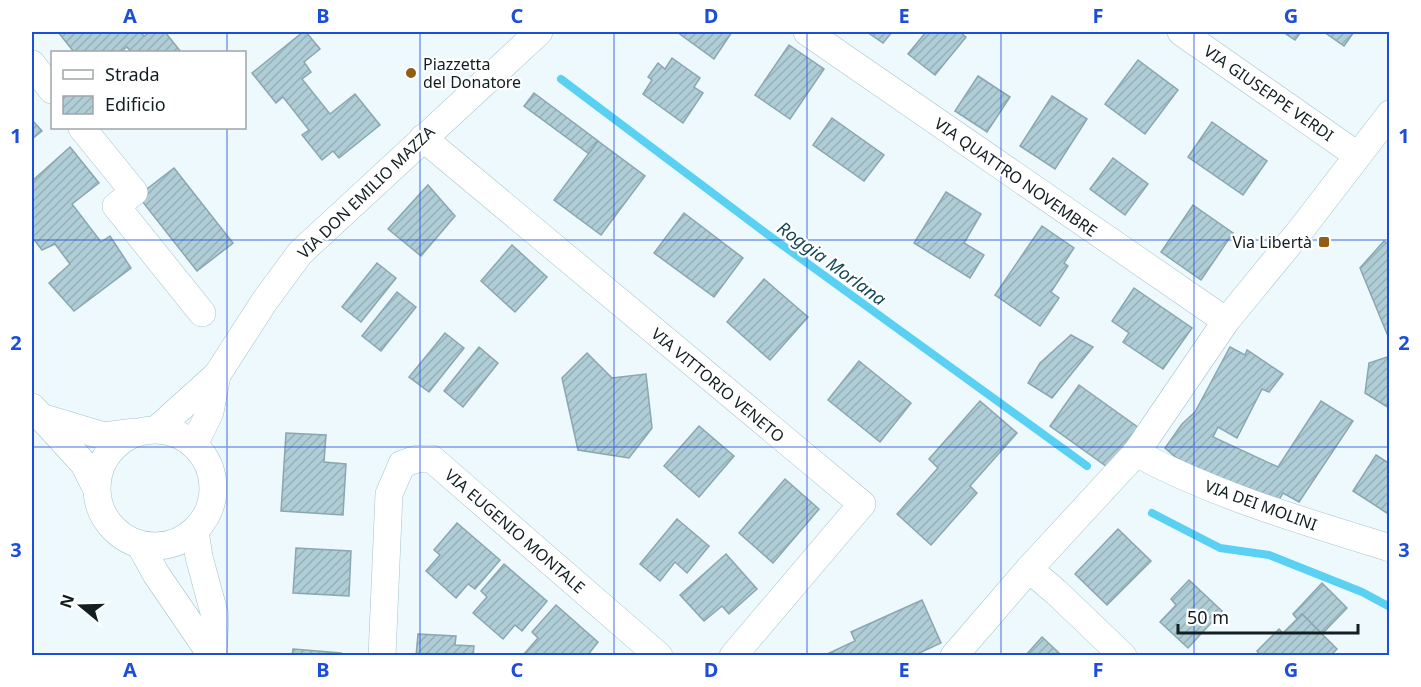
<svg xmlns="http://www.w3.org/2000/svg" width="1421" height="687" viewBox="0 0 1421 687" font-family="'Noto Sans',sans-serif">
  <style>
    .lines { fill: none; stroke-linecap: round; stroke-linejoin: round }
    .stream { stroke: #5ad1f2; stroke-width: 8 }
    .building { fill: url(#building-hatch); stroke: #8aa7b0; stroke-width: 1.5 }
    .minor-casing { stroke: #a5c3cc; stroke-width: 28 }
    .minor { stroke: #fff; stroke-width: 27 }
    .grid { fill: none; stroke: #1d4ed8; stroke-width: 1.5; stroke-opacity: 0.55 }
    .poi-dot { fill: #925e12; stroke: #fff; stroke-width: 2 }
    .labels { text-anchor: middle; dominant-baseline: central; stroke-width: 4.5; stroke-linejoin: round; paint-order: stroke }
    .poi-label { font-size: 16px; fill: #131e21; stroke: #fff; text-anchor: start }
    .street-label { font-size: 16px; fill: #131e21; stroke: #fff }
    .water-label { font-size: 18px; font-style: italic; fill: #144956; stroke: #fff }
    .neatline { fill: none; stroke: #1d4ed8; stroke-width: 2 }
    .grid-label { font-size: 20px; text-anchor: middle; font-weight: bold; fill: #1d4ed8 }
  </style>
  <defs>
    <pattern id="building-hatch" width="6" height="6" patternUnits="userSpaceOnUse" patternTransform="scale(1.5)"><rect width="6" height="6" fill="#afcdd7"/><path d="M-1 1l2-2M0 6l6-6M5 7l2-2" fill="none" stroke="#96b0b8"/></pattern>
  </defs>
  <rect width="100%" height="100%" fill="#edf9fd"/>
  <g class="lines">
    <g class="stream">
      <polyline points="561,79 767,234 1087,466"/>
      <polyline points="1152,513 1220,548 1269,555 1362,592 1390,607"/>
    </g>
  </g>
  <g class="building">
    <polygon points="58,32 140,32 144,36 150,32 165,32 181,52 131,52 127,47 120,52 74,52"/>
    <polygon points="303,32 306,32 320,49 304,62 311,72 302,79 330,114 355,94 380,125 339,158 333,151 322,160 302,135 309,130 283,97 276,103 252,73"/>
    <polygon points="677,32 732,32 714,59"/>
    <polygon points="867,32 892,32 883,43"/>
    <polygon points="926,32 960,32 966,37 935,75 908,54"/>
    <polygon points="1283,32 1301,32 1295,40"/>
    <polygon points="1324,32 1354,32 1344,46"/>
    <polygon points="789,45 824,69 790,119 755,95"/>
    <polygon points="672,58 700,78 694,87 703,93 683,123 643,94 652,80 648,77 658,63 665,69"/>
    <polygon points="1138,60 1178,90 1145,134 1105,104"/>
    <polygon points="978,76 1010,97 987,132 955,111"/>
    <polygon points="534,93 598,141 589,154 524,106"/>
    <polygon points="1052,96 1087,119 1055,169 1020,146"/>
    <polygon points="832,118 884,155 864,181 813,145"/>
    <polygon points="32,120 42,131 32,139"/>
    <polygon points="1212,122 1267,161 1243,195 1188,157"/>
    <polygon points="598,141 645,176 601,235 554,200"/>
    <polygon points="70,147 99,183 72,204 101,242 110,236 131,268 74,311 49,283 70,264 55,244 42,250 32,237 32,181"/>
    <polygon points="1113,158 1148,184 1125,215 1090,189"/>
    <polygon points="174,168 233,243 197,271 138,196"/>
    <polygon points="428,185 455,216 421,256 388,229"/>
    <polygon points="946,192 981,214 964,243 984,255 970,278 914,243"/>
    <polygon points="1193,205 1233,233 1201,280 1161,252"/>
    <polygon points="684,213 743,258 714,297 654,253"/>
    <polygon points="1042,226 1074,248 1064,263 1068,266 1051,292 1059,298 1040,326 995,295"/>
    <polygon points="1384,241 1390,245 1390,341 1360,268"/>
    <polygon points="512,245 547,277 515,312 481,281"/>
    <polygon points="377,263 396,278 361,322 342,307"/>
    <polygon points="764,279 808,317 770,360 727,322"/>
    <polygon points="1134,288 1192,328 1163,369 1123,342 1129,333 1112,321"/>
    <polygon points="397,292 416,307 381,351 362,336"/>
    <polygon points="445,333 464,348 429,392 409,377"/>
    <polygon points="1071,335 1093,347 1052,398 1028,383 1040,363"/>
    <polygon points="479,347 498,363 463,407 444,391"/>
    <polygon points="1230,347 1245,355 1247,350 1283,374 1269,392 1262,389 1237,438 1218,427 1213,437 1278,467 1321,401 1353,421 1299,502 1283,493 1275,507 1190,469 1165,448 1182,424 1195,412"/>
    <polygon points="587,353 612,378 646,374 652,428 629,458 578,450 562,378"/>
    <polygon points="1390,356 1390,408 1389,408 1365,393 1369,363"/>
    <polygon points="859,361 911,403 880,442 828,400"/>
    <polygon points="1079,385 1139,428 1110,469 1050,426"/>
    <polygon points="980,401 1017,433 970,486 977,493 931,545 897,514 938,468 929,459"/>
    <polygon points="699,426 734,456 699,497 664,466"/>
    <polygon points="286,433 326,435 324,462 346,464 343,515 281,511"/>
    <polygon points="1376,455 1390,464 1390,515 1353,491"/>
    <polygon points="785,479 819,509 773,563 739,533"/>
    <polygon points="677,519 709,546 687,573 675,562 660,581 640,564"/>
    <polygon points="457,523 500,560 475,589 468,584 456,598 426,571 440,555 434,550"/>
    <polygon points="1118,529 1151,561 1107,605 1075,574"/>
    <polygon points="296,548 351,551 349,596 293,593"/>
    <polygon points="726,554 757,589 729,614 722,606 704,621 680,595"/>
    <polygon points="504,564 547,601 522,631 515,625 503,639 473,613 487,597 481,591"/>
    <polygon points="1189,580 1222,611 1188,648 1160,622 1176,605 1171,599"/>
    <polygon points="1322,583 1347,608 1322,634 1302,614 1297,619 1293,614"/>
    <polygon points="922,600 941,643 913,656 823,656 855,641 851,632"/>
    <polygon points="556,605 598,642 587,656 526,656 524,654 538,638 532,632"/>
    <polygon points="1302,614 1337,649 1330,656 1261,656 1257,651 1279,629 1283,633"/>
    <polygon points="418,634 456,636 455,645 474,646 473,656 416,656"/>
    <polygon points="1042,637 1057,651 1062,656 1025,656"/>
    <polygon points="293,649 341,653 341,656 292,656"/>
  </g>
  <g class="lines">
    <g class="minor-casing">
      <g id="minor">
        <polyline points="807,32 1226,321"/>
        <polyline points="1181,32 1357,155"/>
        <polyline points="32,64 52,90"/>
        <polyline points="82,128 134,192 116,206 202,313"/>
        <polyline points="423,138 862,504 733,656"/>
        <polyline points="32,407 84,464 96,488"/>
        <polyline points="44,418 104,436 135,432"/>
        <polyline points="157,429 217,375 264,302 300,253 539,32"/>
        <circle cx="155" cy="488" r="58"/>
        <polyline points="194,445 210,412 217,375"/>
        <path d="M1136,453C1216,496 1303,521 1390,548"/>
        <polyline points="195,531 199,557 215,616 213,656"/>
        <polyline points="140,545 156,574 212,656"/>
        <polyline points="1029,569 1056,592 1123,656"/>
        <polyline points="382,656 389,494 402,464 417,459 432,459 659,656"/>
        <polyline points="954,656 1029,569 1136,453 1226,321 1303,227 1390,114"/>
      </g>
    </g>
    <use href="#minor" class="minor"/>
  </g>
  <path class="grid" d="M227,32V52M420,32V656M614,32V656M807,32V656M1001,32V656M1194,32V656M227,128V656M32,240H1390M32,447H1390"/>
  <g class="poi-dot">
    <circle cx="411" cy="73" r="6"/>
    <rect x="1318" y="236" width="12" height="12" rx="3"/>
  </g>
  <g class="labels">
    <g class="poi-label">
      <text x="423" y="64">Piazzetta<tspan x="423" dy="18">del Donatore</tspan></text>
      <text x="1312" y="242" text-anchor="end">Via Libertà</text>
    </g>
    <g class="street-label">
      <text transform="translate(1269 93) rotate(35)">VIA GIUSEPPE VERDI</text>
      <text transform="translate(1016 177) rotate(35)">VIA QUATTRO NOVEMBRE</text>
      <text transform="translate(366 192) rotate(-44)">VIA DON EMILIO MAZZA</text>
      <text transform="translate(718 385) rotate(40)">VIA VITTORIO VENETO</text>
      <text transform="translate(1261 505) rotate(20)">VIA DEI MOLINI</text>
      <text transform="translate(515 531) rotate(41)">VIA EUGENIO MONTALE</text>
    </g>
    <g class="water-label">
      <text transform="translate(832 263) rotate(36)">Roggia Morlana</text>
    </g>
  </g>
  <rect width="1421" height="687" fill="none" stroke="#ffffff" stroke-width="66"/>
  <rect x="51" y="51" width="195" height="78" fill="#ffffff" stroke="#a1a5a6" stroke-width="1.5"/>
  <rect x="63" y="70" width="30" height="9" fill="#ffffff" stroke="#a1a5a6" stroke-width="1.5"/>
  <text x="105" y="81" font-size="18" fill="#131e21">Strada</text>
  <rect x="63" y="96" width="30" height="18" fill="url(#building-hatch)" stroke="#a1a5a6" stroke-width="1.5"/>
  <text x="105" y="111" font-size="18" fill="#131e21">Edificio</text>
  <g transform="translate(81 606) rotate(289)" stroke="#ffffff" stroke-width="4.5" paint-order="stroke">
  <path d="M0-4.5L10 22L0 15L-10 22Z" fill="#131e21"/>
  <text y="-9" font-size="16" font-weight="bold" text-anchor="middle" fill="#131e21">N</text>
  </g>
  <path d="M1178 624v9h180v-9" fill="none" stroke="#131e21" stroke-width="3"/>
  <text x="1187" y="624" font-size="18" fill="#131e21" stroke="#ffffff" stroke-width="4.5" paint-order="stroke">50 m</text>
  <rect x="33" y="33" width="1355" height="621" class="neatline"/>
  <g class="grid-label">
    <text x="130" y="23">A</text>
    <text x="323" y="23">B</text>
    <text x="517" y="23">C</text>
    <text x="711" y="23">D</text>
    <text x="904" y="23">E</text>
    <text x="1098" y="23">F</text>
    <text x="1291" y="23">G</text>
    <text x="16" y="143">1</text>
    <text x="1404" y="143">1</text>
    <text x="16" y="350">2</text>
    <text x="1404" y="350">2</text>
    <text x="16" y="557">3</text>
    <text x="1404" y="557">3</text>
    <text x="130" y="677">A</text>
    <text x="323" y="677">B</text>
    <text x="517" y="677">C</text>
    <text x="711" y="677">D</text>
    <text x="904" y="677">E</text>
    <text x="1098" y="677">F</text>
    <text x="1291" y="677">G</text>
  </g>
</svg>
